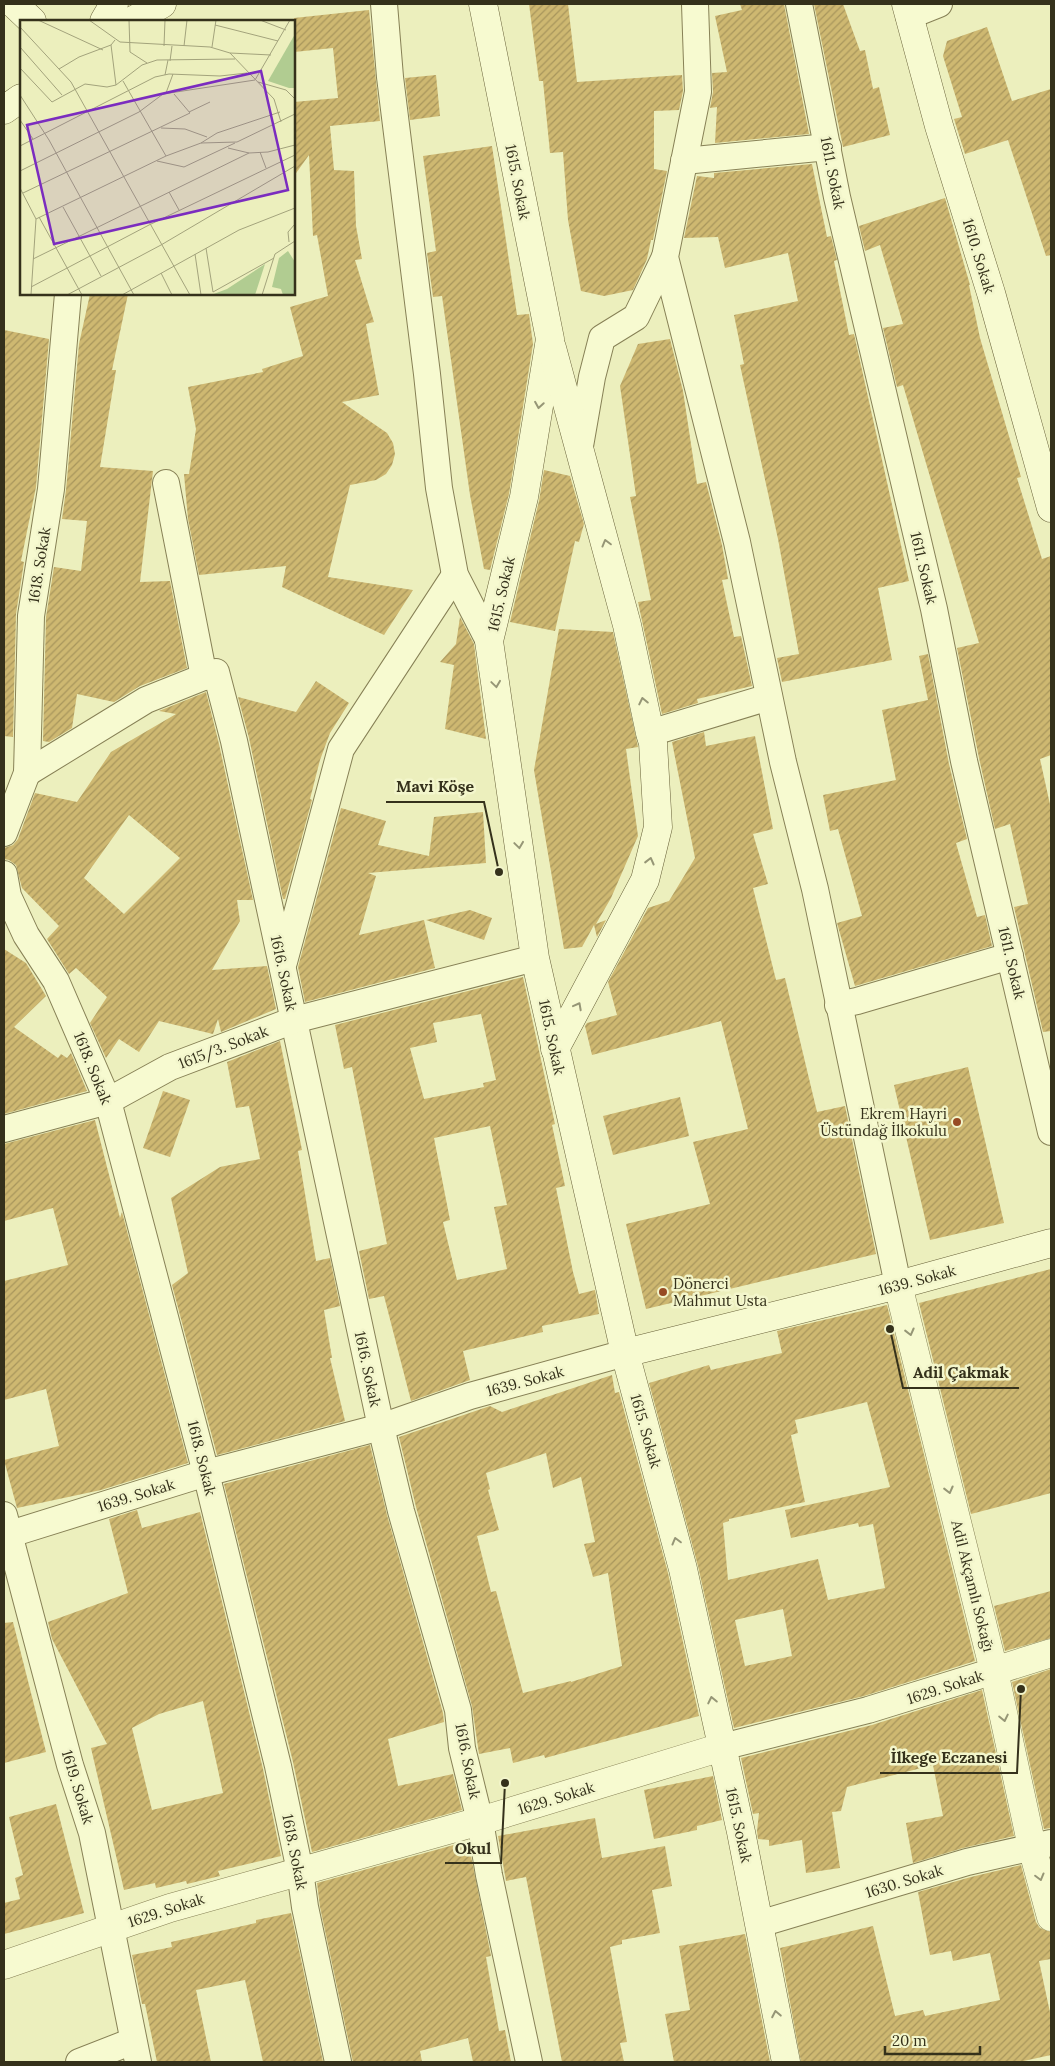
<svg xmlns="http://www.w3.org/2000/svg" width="1055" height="2066" viewBox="0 0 1055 2066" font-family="Lora,serif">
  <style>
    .building { fill: url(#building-hatch); fill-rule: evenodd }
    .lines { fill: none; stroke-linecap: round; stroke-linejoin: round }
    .minor-casing { stroke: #878156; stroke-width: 28 }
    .tertiary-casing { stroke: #878156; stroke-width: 29 }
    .secondary-casing { stroke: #686139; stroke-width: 29 }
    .minor { stroke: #f7fad0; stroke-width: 26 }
    .tertiary { stroke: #f7fad0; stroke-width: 28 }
    .secondary { stroke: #f7fad0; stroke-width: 28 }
    .oneway { stroke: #969676 }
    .poi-dot { fill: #974b24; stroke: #f3f6cc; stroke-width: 2 }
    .labels { text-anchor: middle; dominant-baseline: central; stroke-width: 5; stroke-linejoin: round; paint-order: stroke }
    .street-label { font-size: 15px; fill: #35311b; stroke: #f3f6cc }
    .poi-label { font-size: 15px; fill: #35311b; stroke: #f3f6cc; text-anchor: end }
    .inset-road { fill: none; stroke: #a3a37c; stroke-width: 1 }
    .view { fill: #7b2cbf; fill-opacity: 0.15; stroke: #7b2cbf; stroke-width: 2.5 }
    .inset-edge { fill: none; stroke: #35311b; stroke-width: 2.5 }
    .leader { fill: none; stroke: #35311b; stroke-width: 2 }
    .callout-dot { fill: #35311b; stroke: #f3f6cc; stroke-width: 2 }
    .callout-label { font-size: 16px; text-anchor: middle; font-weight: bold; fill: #35311b; stroke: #f3f6cc; stroke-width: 5; stroke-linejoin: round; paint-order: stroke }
  </style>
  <defs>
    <pattern id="building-hatch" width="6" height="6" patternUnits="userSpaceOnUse" patternTransform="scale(1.25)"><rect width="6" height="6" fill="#ceb871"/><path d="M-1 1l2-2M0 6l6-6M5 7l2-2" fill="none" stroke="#a8965c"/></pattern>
  </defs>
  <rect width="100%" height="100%" fill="#ecefbd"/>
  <g class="building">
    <polygon points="529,4 568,4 577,82 682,75 683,91 679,110 654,111 654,169 667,171 653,240 651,240 647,259 633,290 604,296 581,291 568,220 563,152 550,153 543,81 539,81"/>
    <polygon points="740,4 784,4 809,134 715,143 717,107 710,108 713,92 712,73 727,72 715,16 742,10"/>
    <polygon points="814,4 843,4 860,51 865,50 873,89 879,87 890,135 843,147"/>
    <polygon points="369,10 380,121 330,126 334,170 354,171 356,226 362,259 355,260 374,322 366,324 379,395 342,402 387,433 393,443 395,454 392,465 386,474 376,480 350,485 328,577 413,590 384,635 282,587 286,566 199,575 188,519 184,474 189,474 196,429 188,387 263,372 262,369 303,356 290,307 328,296 317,235 313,236 309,155 294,176 294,102 338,98 333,48 294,52 294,18"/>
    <polygon points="987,27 1012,101 1051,89 1051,255 1046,256 1008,140 965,154 954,119 962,117 943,56 947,41"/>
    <polygon points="436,75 440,116 410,120 405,78"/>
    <polygon points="492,146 517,315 529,314 533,344 509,494 490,570 484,569 470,495 442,296 433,297 427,253 436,251 423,156"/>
    <polygon points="812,164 827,237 831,236 837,260 834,261 849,335 854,334 909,581 878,588 892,660 782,682 777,658 799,654 778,539 740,365 744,364 734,315 798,301 788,253 725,268 718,237 684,238 697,176 714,178 714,173"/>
    <polygon points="945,198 970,285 969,285 980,338 1021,477 1017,478 1042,559 1051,556 1051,755 1040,759 1051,809 1051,1031 1043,1032 1014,907 1028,904 1010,824 995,829 979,758 957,648 979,643 903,385 897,387 883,328 903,324 880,245 865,251 859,226"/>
    <polygon points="90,294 128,294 112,370 116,370 100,467 153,471 140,582 170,581 187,668 140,686 114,702 77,694 72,728 49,742 43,741 46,617 54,567 81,571 87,521 62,519 66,490 79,344"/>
    <polygon points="4,330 49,339 36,487 21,561 24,562 16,614 13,737 4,736"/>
    <polygon points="670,339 683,391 697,484 706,482 722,545 728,579 722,580 734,637 741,636 752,686 697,699 698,703 662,714 638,602 651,600 630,497 636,496 620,386 638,344"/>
    <polygon points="544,470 570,476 584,524 579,542 575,541 555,631 510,622 539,501"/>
    <polygon points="460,617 474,644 486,739 445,729 454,665 440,662 456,644"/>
    <polygon points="559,629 613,632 638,747 626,749 638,836 611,898 596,924 606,920 597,937 594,925 582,947 564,949 534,770"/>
    <polygon points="928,654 949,764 967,839 956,843 977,917 985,915 992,946 855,986 837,923 862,916 838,829 830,831 823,795 896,780 882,710 928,700 919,656"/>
    <polygon points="316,681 349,703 330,733 320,760 310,799 312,800 285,899 283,899 249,738 238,697 296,712"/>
    <path d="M206,692L219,744L253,900H237L240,921L212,970L267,966L276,1009L221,1032L218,1019L213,1034L159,1021L139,1052L119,1039L106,1058L90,1023L107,997L76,968L69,974L47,939L59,926L22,888L16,865L9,860L4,859V848L13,845L18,839L35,793L77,802L111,752L176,714L159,711ZM129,815L180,858L124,914L84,878Z"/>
    <polygon points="704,732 706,746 755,736 773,829 753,834 768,884 753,888 776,980 785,978 817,1112 845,1106 876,1254 646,1309 626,1224 710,1204 693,1142 748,1129 721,1021 592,1055 585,1026 587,1023 617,1015 608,982 648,908 669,901 695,858 672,742"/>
    <polygon points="341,808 386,821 378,845 429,856 434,817 483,812 486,863 368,873 376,876 359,935 424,920 435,968 305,1002 298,967"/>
    <polygon points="470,910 492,918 484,940 426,920"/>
    <polygon points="4,949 26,963 46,996 14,1027 58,1058 61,1054 67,1058 71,1053 87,1091 4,1114"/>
    <path d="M523,977L555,1124L552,1125L565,1186L556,1188L573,1272L579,1294L595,1290L599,1314L542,1326L543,1332L463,1351L470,1380L411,1401L384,1296L369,1299L359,1251L387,1244L352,1067L344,1069L335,1025ZM481,1014L496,1080L483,1083L484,1087L424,1099L410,1048L437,1042L433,1023ZM490,1126L507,1205L494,1207L507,1269L457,1280L443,1222L450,1220L434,1138Z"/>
    <polygon points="280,1041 302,1150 298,1151 316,1261 330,1258 340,1306 324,1310 332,1358 330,1358 345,1421 217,1455 172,1285 188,1273 171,1198 220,1167 260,1159 249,1106 236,1108 227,1062"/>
    <polygon points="968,1067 1004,1223 930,1240 894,1085"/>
    <polygon points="163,1091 190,1100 170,1157 143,1148"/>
    <polygon points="680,1097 689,1136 613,1155 603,1116"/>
    <polygon points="95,1120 120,1218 122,1212 188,1463 101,1490 17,1508 4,1460 59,1446 46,1389 4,1400 4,1281 68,1265 53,1208 4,1221 4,1144"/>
    <polygon points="1051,1269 1051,1493 971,1514 919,1303"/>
    <path d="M887,1305L975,1661L864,1696L734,1728L698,1566L649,1383L709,1365L711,1370L782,1353L777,1331ZM867,1402L890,1487L785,1510L791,1538L858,1523L859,1527L873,1524L885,1588L828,1600L818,1559L728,1580L723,1523L729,1521V1519L805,1502L791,1435L798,1433L795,1420ZM783,1609L792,1656L745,1666L735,1620Z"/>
    <path d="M612,1375L615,1393L619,1392L668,1573L699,1716L545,1758L544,1755L513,1763L510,1748L479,1754L472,1706L416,1507L399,1437L490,1406L502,1412ZM546,1453L553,1488L581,1477L595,1542L584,1544L593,1577L608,1573L622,1666L571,1682V1681L523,1693L496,1591L491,1592L477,1536L499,1530L488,1490L490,1489L486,1473Z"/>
    <polygon points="370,1445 387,1515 443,1713 444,1722 388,1739 398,1786 453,1774 462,1810 312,1852 293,1762 224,1484"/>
    <path d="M137,1510L142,1528L200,1512L263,1769L281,1856L218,1871L220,1876L187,1884L186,1881L156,1888L155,1883L124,1890L91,1748L107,1744L52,1639L48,1622L128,1593L109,1519ZM203,1701L223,1793L152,1810L132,1728L159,1714Z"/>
    <polygon points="1051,1591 1051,1638 1005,1651 994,1606"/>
    <polygon points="13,1622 46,1752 4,1763 4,1623"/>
    <polygon points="1051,1669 1051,1828 1044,1829 1012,1682"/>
    <polygon points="982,1690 1014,1836 963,1848 913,1863 906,1823 943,1816 933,1765 847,1787 841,1811 832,1812 840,1868 806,1873 802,1840 769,1846 769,1840 758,1839 757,1831 759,1813 753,1814 741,1758 872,1725"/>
    <polygon points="713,1776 722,1820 697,1826 697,1830 654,1839 644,1790"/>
    <polygon points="56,1804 84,1913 4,1934 4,1903 20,1899 15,1878 23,1875 9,1817"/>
    <polygon points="595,1818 602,1858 665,1846 672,1886 652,1890 660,1933 622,1940 622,1944 610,1947 627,2042 620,2043 624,2062 562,2062 526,1877 506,1881 498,1836"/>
    <polygon points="468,1841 491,1956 486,1957 499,2031 505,2030 511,2062 473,2062 468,2038 420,2051 422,2062 353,2062 320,1907 317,1883"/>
    <polygon points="1021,1865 1036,1922 1040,1928 1051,1932 1051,1959 1039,1961 1051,2017 1051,2055 1019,2062 801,2062 780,1948 873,1926 895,2016 923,2010 925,2016 1000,2000 990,1953 953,1961 951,1951 930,1955 918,1892 971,1877"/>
    <polygon points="291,1913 323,2062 263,2062 245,1980 196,1990 211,2062 157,2062 145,2004 142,2004 132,1955 172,1947 171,1942 256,1923 256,1920"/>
    <polygon points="745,1934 770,2062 674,2062 665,2014 690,2010 679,1946"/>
  </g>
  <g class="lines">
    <g class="minor-casing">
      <g id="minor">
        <polyline points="384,4 390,77 427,374 439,488 455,575 489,641"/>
        <polyline points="695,4 698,92 665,257 737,542 783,762 815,889 898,1285"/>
        <polyline points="799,4 837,197 934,609 964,761 1051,1132"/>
        <polyline points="909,16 939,4"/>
        <polyline points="684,161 828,147"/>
        <polyline points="580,446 592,377 602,338 636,317 665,257"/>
        <polyline points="166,483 204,677"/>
        <polyline points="650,733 769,697"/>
        <polyline points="27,773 146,700 216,672 234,741 381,1427 401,1511 458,1710 462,1748 480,1821 489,1875 529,2062"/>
        <polyline points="4,833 27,773 31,616 51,489 68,294"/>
        <polyline points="4,874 8,896 26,935 56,981 108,1101 206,1473 278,1766 300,1871 305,1907 338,2062"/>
        <polyline points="284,962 341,749 455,575"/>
        <polyline points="838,1005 857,1001 1010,956"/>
        <polyline points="4,1129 108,1101 170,1067 294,1020 535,958"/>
        <polyline points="4,1515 70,1765 92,1833 138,2062"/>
        <polyline points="4,1536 206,1473 381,1427 470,1396 625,1353"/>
        <polyline points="722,1747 868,1710 994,1671"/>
        <polyline points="759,1924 967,1862 1051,1843"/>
        <polyline points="79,2062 133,2041"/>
      </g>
    </g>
    <g class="tertiary-casing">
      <g id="tertiary">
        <polyline points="898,1285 994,1671 1032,1847 1051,1917"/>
        <polyline points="994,1671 1051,1653"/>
        <polyline points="4,1965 170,1908 480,1821 722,1747"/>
      </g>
    </g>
    <g class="secondary-casing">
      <g id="secondary">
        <polyline points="14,4 32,21"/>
        <polyline points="483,4 550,339 524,497 489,641 535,958 625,1353 683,1569 741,1832 786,2062"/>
        <polyline points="906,4 939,126 991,293 1051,508"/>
        <polyline points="104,21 114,4"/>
        <polyline points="132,21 162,4"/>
        <polyline points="4,110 21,98"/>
        <polyline points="552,348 627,625 650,733 653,743 658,827 645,880 555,1049"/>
        <polyline points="625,1353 898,1285 1051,1243"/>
      </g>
    </g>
    <use href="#minor" class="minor"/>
    <use href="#tertiary" class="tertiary"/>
    <use href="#secondary" class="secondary"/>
  </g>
  <defs><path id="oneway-chevron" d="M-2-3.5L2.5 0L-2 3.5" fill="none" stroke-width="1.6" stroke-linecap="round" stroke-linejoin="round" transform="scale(1.25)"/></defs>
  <g class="oneway">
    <use href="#oneway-chevron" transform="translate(539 405) rotate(99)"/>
    <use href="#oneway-chevron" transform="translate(606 543) rotate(-105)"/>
    <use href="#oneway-chevron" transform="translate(496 684) rotate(82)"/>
    <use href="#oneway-chevron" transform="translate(643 701) rotate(-102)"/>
    <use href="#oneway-chevron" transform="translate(519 845) rotate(82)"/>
    <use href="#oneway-chevron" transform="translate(650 861) rotate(-76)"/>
    <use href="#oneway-chevron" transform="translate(578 1006) rotate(-62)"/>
    <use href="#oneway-chevron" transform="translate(910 1332) rotate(76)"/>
    <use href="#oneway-chevron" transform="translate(949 1490) rotate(76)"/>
    <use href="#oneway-chevron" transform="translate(676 1541) rotate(-105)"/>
    <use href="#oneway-chevron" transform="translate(712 1700) rotate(-102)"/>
    <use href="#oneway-chevron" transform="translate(1004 1718) rotate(78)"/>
    <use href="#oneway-chevron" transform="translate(1040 1877) rotate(75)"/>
    <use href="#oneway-chevron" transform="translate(776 2014) rotate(-101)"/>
  </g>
  <g class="poi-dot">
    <circle cx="957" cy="1122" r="5"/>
    <circle cx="663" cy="1292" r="5"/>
  </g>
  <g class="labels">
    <g class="street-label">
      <text transform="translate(833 173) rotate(79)">1611. Sokak</text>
      <text transform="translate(518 182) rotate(79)">1615. Sokak</text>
      <text transform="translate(979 256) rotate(73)">1610. Sokak</text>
      <text transform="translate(39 565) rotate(-81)">1618. Sokak</text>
      <text transform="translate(924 568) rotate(77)">1611. Sokak</text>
      <text transform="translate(501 594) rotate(-77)">1615. Sokak</text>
      <text transform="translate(1012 963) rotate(77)">1611. Sokak</text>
      <text transform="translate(284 973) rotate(78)">1616. Sokak</text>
      <text transform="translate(552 1037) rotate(78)">1615. Sokak</text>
      <text transform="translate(223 1047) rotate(-21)">1615/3. Sokak</text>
      <text transform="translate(93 1068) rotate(68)">1618. Sokak</text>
      <text transform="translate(917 1280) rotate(-15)">1639. Sokak</text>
      <text transform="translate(368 1369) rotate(78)">1616. Sokak</text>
      <text transform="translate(525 1381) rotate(-15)">1639. Sokak</text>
      <text transform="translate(646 1431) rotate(74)">1615. Sokak</text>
      <text transform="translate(202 1458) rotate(76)">1618. Sokak</text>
      <text transform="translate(136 1495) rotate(-17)">1639. Sokak</text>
      <text transform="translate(973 1586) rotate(76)">Adil Akçamlı Sokağı</text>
      <text transform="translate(945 1687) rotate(-18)">1629. Sokak</text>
      <text transform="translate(468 1761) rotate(79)">1616. Sokak</text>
      <text transform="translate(78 1787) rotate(73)">1619. Sokak</text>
      <text transform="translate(556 1798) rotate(-17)">1629. Sokak</text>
      <text transform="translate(739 1825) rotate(78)">1615. Sokak</text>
      <text transform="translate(295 1852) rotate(79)">1618. Sokak</text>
      <text transform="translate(904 1881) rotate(-17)">1630. Sokak</text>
      <text transform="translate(166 1910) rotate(-18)">1629. Sokak</text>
    </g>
    <g class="poi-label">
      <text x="947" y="1113">Ekrem Hayri<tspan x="947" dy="17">Üstündağ İlkokulu</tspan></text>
      <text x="673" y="1283" text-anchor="start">Dönerci<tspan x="673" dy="17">Mahmut Usta</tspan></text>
    </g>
  </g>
  <g transform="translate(20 20)">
    <rect width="275" height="275" fill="#ecefbd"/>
    <path d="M275,14V68H269L248,61Z" fill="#b1cc91"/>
    <path d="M268,231L275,242V275H263L261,269L252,267L259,238ZM245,244L235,275H191L207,269Z" fill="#b1cc91"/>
    <path class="inset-road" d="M18,0L83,30M69,0L100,22L190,27L210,33L251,35M109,0L110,32L127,43M240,0L266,10M195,5L258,21M0,7L51,62L104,157M91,25L96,65M144,26L145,0M164,26L167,0M0,27L42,75M192,27L196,0M210,33L254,79L261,102M150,41L152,26M0,48L32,82L65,64L87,67L96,65L122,45L137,40L215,39M39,49L59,37L91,25L95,20M145,55L148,40M235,60L270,0M103,61L146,136M238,62L266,70L275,79M146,73L153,54M0,75L29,120L114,275M169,92L190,82M0,100L13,119M141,108L165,109L187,117M181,123L197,113L260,92M0,126L135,57L149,54L200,56L227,53M208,128L229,133M240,132L246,148M137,141L164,147L215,123M0,151L119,92L143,74L235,60M104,157L170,275M0,168L16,199M149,172L159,190M3,173L170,93L154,74M43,187L81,256M19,197L62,275M269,222L268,212L275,204M141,225L275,146M186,228L193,272L254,238M175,234L181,275M13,239L229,133L248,132L275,125M141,253L152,275M11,267L129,205L275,135M11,275L16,199L146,136L181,123L217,122L275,94M47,275L141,225M102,275L219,210L275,188M242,275L255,234L275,221"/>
    <path class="view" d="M241,51L268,170L34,224L7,105Z"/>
    <rect width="275" height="275" class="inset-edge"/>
  </g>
  <path class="leader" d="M499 872L484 802H386M890 1329L903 1388H1019M1021 1689L1017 1773H880M505 1783L501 1863H445"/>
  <g class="callout-dot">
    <circle cx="499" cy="872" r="5"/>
    <circle cx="890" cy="1329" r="5"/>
    <circle cx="1021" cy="1689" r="5"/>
    <circle cx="505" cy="1783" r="5"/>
  </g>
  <g class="callout-label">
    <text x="435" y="792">Mavi Köşe</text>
    <text x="961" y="1378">Adil Çakmak</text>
    <text x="949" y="1763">İlkege Eczanesi</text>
    <text x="473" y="1854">Okul</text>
  </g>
  <rect width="1055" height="2066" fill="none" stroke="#35311b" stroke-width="10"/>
  <path d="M885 2046v8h95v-8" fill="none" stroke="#35311b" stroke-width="2.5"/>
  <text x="892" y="2046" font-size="15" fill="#35311b" stroke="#f3f6cc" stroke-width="4" paint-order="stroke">20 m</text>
</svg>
